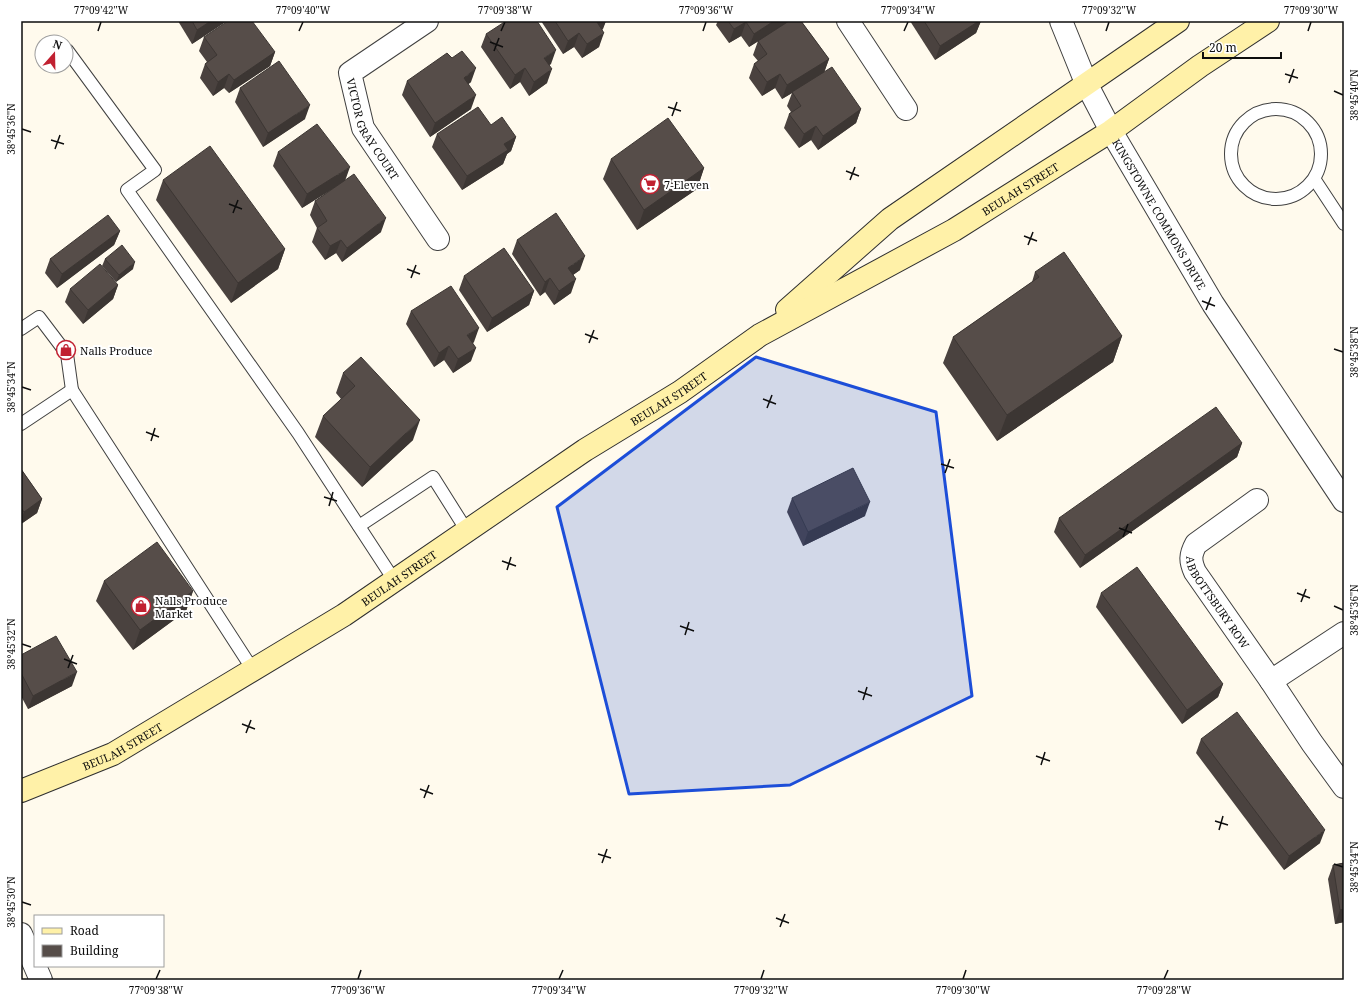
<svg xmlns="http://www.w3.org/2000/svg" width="1365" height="1001" viewBox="0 0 1365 1001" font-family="'Noto Serif',serif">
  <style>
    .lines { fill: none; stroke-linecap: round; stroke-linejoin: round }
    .service-casing { stroke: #404040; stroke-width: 14 }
    .minor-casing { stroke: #404040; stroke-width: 24 }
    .tertiary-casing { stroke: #404040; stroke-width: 24 }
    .secondary-casing { stroke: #2f2f2f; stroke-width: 24 }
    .service { stroke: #fff; stroke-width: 12 }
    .minor { stroke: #fff; stroke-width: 22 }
    .tertiary { stroke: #fff; stroke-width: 22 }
    .secondary { stroke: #fff1a8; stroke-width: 22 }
    .wall { fill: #4a423f }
    .shaded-wall { fill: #3c3633 }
    .building { fill: #564d49; stroke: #3c3633 }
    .marked { fill: #1d4ed8; fill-opacity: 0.2; stroke: #1d4ed8; stroke-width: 3; stroke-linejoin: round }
    .ticks { fill: none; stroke: #0d0d0d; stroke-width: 1.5 }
    .labels { text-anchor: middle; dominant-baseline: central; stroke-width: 4; stroke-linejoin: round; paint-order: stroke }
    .street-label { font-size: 11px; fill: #0d0d0d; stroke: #fff }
    .poi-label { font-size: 11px; fill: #0d0d0d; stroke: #fff; text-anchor: start }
    .neatline { fill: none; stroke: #0d0d0d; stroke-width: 1.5 }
    .ticks-label { font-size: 10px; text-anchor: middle; fill: #0d0d0d }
  </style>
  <rect width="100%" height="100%" fill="#fffaed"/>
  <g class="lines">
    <g class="service-casing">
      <g id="service">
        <polyline points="67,50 155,170 127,190 298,433 394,580"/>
        <circle cx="1276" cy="154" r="45"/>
        <polyline points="1315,180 1344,224"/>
        <polyline points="21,329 39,317 67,354 72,390"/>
        <polyline points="21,424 72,390 253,670"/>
        <polyline points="359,526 433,477 467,531"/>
      </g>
    </g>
    <g class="minor-casing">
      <g id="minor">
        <path id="s1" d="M427,21L350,73L363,128L438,239"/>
        <polyline points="848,21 906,109"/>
        <polyline points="1061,21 1087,85"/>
        <path id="s2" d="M1257,500L1196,544C1190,555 1190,561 1195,572L1271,681L1344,633"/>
        <polyline points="1271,681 1312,743 1344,787"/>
        <polyline points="21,934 41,980"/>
      </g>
    </g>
    <g class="tertiary-casing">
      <g id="tertiary">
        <path id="s3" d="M1087,85L1111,131L1213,304L1344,501"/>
      </g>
    </g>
    <g class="secondary-casing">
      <g id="secondary">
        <polyline points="787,310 890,219 1178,21"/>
        <path id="s4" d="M21,791L113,754L344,615L585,450L680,392L760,335L954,230L1111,131L1200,66L1268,21"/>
      </g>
    </g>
    <use href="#service" class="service"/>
    <use href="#minor" class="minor"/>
    <use href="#tertiary" class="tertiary"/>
    <use href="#secondary" class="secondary"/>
  </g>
  <g class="wall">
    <polygon points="178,21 227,21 192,44"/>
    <polygon points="541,21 606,21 602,30 599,47 582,58 574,47 563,54"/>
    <polygon points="718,21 801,21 829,59 824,72 861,109 856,123 818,150 811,140 799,148 784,128 789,114 791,112 787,106 792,93 782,99 775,88 762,96 749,78 754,64 758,61 753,55 758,41 749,47 741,36 729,43 716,25"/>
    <polygon points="910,21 981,21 976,33 935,60"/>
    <polygon points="486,34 551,64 549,65 547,83 529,96 520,82 510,89 481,47"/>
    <polygon points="204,37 275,52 270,66 229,93 224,88 213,96 200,78 205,64 207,62 199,51"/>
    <polygon points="452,58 471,82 468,84 471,109 430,137 402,95 407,81"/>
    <polygon points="240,88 305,119 263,147 235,102"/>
    <polygon points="491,125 516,137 511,151 507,154 503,164 462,190 432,147 437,134"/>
    <polygon points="278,152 345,180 381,232 342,262 336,253 325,260 312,242 317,228 310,215 315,201 339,185 302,208 273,166"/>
    <polygon points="611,159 704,168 697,189 637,230 603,179"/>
    <polygon points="163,180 285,249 278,269 231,303 156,200"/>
    <polygon points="120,231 114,245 57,288 45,273 50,259"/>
    <polygon points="517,240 580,270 573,275 571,293 554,305 545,292 540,296 512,254"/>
    <polygon points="105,259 133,269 116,282 102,266"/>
    <polygon points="1035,272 1122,336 1113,362 997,441 943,363 953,337 1032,282"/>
    <polygon points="464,276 534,291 529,305 487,332 459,290"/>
    <polygon points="118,285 113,299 83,324 65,302 70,289"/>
    <polygon points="411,311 474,342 473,343 471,361 453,373 444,360 434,367 406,324"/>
    <polygon points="343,373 413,440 362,487 315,437 323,416 341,399 336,393"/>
    <polygon points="1242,443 1237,457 1080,568 1054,532 1059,518"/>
    <polygon points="21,469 42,499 37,513 21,524"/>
    <polygon points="792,498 865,516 803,546 787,512"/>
    <polygon points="104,581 193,591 186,611 133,650 96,601"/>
    <polygon points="1101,593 1223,684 1218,697 1182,724 1096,607"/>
    <polygon points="21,655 72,686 28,709 21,696"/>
    <polygon points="1201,739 1320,843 1284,870 1196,753"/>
    <polygon points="1344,863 1344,922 1335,924 1328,879 1333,865"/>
  </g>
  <g class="shaded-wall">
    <polygon points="211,21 227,21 192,44 197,30"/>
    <polygon points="599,21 606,21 603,29 592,36 597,22"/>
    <polygon points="774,21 790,21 790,22 749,47 754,34"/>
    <polygon points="979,21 981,21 976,33 935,60 940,46"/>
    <polygon points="746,22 741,36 729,43 734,29"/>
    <polygon points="579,33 574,47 563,54 568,41"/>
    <polygon points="604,33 599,47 582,58 587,44"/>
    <polygon points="556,50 551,64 539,71 544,58"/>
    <polygon points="275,52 270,66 229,93 234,80"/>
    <polygon points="829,59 824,73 792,92 792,93 782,99 787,85"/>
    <polygon points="476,68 471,82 459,92 464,78"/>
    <polygon points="525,68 520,82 510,89 515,75"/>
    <polygon points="552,69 547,83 529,96 534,82"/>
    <polygon points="229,74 224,88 213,96 218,82"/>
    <polygon points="780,74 775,88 762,96 767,82"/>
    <polygon points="476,95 471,109 430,137 435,123"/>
    <polygon points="310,105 305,119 263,147 268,133"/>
    <polygon points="861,109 856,123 818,150 823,136"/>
    <polygon points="816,126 811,140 799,148 804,134"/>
    <polygon points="516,137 511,151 507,154 503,164 462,190 467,176 504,144"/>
    <polygon points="350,167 345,181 302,208 307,194"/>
    <polygon points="704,168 697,189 637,230 644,210"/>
    <polygon points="386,218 381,232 342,262 347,248"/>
    <polygon points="120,231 114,245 57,288 62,274"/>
    <polygon points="341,240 336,253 325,260 330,246"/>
    <polygon points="285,249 278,269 231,303 238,283"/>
    <polygon points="585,256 580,270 563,282 568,268"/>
    <polygon points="135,262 133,269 116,282 119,275"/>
    <polygon points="550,278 545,292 540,296 545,282"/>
    <polygon points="576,279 571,293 554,305 559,291"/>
    <polygon points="118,285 113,299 83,324 88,310"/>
    <polygon points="534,291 529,305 487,332 492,318"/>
    <polygon points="479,328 474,342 462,349 467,335"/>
    <polygon points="1122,336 1113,362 997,441 1007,415"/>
    <polygon points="449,346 444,360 434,367 439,353"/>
    <polygon points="476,348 471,361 453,373 458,359"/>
    <polygon points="420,420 413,440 362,487 370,467"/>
    <polygon points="1242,443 1237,457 1080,568 1085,555"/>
    <polygon points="42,499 37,513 21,524 21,520 24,512"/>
    <polygon points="870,502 865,516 803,546 808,532"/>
    <polygon points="193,591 186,611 133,650 140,630"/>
    <polygon points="77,672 72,686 28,709 33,696"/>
    <polygon points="1223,684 1218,697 1182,724 1187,710"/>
    <polygon points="1325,830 1320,843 1284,870 1289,856"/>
    <polygon points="1344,909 1344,922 1335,924 1340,910"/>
  </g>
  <g class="building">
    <polygon points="192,21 211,21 197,30"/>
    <polygon points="228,21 252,21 275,52 234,80 229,74 218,82 205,64 217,55 204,37"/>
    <polygon points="506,21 537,21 556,50 544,58 552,69 534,82 525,68 515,75 486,34"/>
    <polygon points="555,21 599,21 597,22 604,33 587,44 579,33 568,41"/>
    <polygon points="728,21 774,21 754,34 746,22 734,29"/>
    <polygon points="789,21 801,21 829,59 787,85 780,74 767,82 754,64 767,54 758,41"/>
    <polygon points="924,21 979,21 940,46"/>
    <polygon points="462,51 476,68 464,78 476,95 435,123 407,81 447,53 452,58"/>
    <polygon points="279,61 310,105 268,133 240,88"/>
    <polygon points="832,67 861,109 823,136 816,126 804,134 789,114 801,106 792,92"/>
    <polygon points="478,107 491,125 502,117 516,137 504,144 508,150 467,176 437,134"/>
    <polygon points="668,118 704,168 644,210 611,159"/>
    <polygon points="317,124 350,167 307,194 278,152"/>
    <polygon points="210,146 285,249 238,283 163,180"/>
    <polygon points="354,174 386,218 347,248 341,240 330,246 317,228 327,221 315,201"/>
    <polygon points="556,213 585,256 568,268 576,279 559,291 550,278 545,282 517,240"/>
    <polygon points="108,215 120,231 62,274 50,259"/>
    <polygon points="122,245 135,262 119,275 105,259"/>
    <polygon points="504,248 534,291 492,318 464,276"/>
    <polygon points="1064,252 1122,336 1007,415 953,337 1039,277 1035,272"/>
    <polygon points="100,264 118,285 88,310 70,289"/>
    <polygon points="451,286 479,328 467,335 476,348 458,359 449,346 439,353 411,311"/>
    <polygon points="361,357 420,420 370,467 323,416 355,386 343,373"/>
    <polygon points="1216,407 1242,443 1085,555 1059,518"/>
    <polygon points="853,468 870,502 808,532 792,498"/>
    <polygon points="21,469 42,499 24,512 21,508"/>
    <polygon points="157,542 193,591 140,630 104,581"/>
    <polygon points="1137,567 1223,684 1187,710 1101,593"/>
    <polygon points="56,636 77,672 33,696 21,673 21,655"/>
    <polygon points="1237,712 1325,830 1289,856 1201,739"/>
    <polygon points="1344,863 1344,909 1340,910 1333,865"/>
  </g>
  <path class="marked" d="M756,357L936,412L972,696L790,785L629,794L557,507Z"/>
  <path class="ticks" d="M98,31L101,22M299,31L303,22M501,31L505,22M703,31L706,22M904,31L908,22M1106,31L1109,22M1308,31L1311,22M490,42L503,47M494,51L499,38M1285,74L1298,78M1289,83L1294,69M1334,91L1343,95M668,107L681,111M672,116L677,102M22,129L31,132M51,140L64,144M55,149L60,135M846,171L859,176M850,180L855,167M229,204L242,209M233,213L238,200M1024,236L1037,241M1028,245L1033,232M407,269L420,274M411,278L416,265M1202,301L1215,306M1206,310L1211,297M585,334L598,339M589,343L594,330M1334,349L1343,352M22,387L31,390M763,399L776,404M767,408L772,395M146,432L159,437M151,441L155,428M941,464L954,468M945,473L950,459M324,497L337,501M329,506L333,492M1119,528L1132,533M1123,537L1128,524M502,561L516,566M507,570L511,557M1297,593L1310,598M1301,602L1306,589M1334,606L1343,610M680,626L694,631M685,635L689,622M22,644L31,647M64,659L77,664M68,668L73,655M858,691L872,696M863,700L867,687M242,724L255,729M246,733L251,720M1036,756L1050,761M1041,765L1045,752M420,789L433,794M424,798L429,785M1215,821L1228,825M1219,830L1223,816M598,854L611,858M602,863L607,849M1334,864L1343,867M22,902L31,905M776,918L789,923M780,927L785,914M156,979L160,970M358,979L361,970M559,979L563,970M761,979L764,970M963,979L966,970M1164,979L1168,970"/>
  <defs>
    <g id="supermarket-ring" transform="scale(1)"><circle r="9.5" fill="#fff" stroke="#c12131" stroke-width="1.5"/><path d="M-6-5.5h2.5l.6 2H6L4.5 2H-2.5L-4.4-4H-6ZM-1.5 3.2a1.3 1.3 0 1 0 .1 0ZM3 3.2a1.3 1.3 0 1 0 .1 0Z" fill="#c12131"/></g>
    <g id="shop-ring" transform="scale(1)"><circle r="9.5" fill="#fff" stroke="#c12131" stroke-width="1.5"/><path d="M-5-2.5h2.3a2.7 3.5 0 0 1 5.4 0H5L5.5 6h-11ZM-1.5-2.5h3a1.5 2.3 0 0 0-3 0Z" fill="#c12131"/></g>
  </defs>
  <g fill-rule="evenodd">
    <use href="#supermarket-ring" x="650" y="184"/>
    <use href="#shop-ring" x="66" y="350"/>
    <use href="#shop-ring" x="141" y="606"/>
  </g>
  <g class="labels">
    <g class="street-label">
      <text stroke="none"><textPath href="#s1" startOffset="154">VICTOR GRAY COURT</textPath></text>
      <text stroke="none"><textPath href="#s4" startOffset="1169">BEULAH STREET</textPath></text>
      <text stroke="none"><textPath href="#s3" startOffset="148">KINGSTOWNE COMMONS DRIVE</textPath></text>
      <text stroke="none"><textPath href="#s4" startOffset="759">BEULAH STREET</textPath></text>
      <text stroke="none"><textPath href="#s4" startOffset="435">BEULAH STREET</textPath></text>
      <text stroke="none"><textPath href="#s2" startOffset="142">ABBOTTSBURY ROW</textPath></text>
      <text stroke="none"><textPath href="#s4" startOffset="111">BEULAH STREET</textPath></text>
    </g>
    <g class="poi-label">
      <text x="664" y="184">7-Eleven</text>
      <text x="80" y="350">Nalls Produce</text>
      <text x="155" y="600">Nalls Produce<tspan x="155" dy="13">Market</tspan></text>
    </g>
  </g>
  <rect width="1365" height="1001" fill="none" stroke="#ffffff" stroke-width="44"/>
  <rect x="34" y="915" width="130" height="52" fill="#ffffff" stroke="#9e9e9e"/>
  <rect x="42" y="928" width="20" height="6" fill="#fff1a8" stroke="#9e9e9e"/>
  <text x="70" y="935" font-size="12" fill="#0d0d0d">Road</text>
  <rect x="42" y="945" width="20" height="12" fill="#564d49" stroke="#9e9e9e"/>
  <text x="70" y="955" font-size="12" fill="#0d0d0d">Building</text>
  <g transform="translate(54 54) rotate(20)"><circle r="19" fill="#ffffff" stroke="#9e9e9e"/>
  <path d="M0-3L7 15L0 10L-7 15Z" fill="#c12131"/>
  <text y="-6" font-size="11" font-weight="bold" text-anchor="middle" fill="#0d0d0d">N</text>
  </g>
  <path d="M1203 52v6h78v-6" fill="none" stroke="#0d0d0d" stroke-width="2"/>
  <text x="1209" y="52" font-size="12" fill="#0d0d0d" stroke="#ffffff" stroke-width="3" paint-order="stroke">20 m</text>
  <rect x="22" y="22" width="1321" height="957" class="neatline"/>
  <g class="ticks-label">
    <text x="101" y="14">77°09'42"W</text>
    <text x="303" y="14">77°09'40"W</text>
    <text x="505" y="14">77°09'38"W</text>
    <text x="706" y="14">77°09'36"W</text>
    <text x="908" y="14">77°09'34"W</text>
    <text x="1109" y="14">77°09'32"W</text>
    <text x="1311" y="14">77°09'30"W</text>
    <text transform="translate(1354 95) rotate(-90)" y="4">38°45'40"N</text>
    <text transform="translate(11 129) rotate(-90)" y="4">38°45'36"N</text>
    <text transform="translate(1354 352) rotate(-90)" y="4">38°45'38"N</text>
    <text transform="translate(11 387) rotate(-90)" y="4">38°45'34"N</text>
    <text transform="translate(1354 610) rotate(-90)" y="4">38°45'36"N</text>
    <text transform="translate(11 644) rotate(-90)" y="4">38°45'32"N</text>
    <text transform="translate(1354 867) rotate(-90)" y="4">38°45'34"N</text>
    <text transform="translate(11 902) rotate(-90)" y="4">38°45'30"N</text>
    <text x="156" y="994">77°09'38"W</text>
    <text x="358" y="994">77°09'36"W</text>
    <text x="559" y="994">77°09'34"W</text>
    <text x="761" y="994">77°09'32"W</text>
    <text x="963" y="994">77°09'30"W</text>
    <text x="1164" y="994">77°09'28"W</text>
  </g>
</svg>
